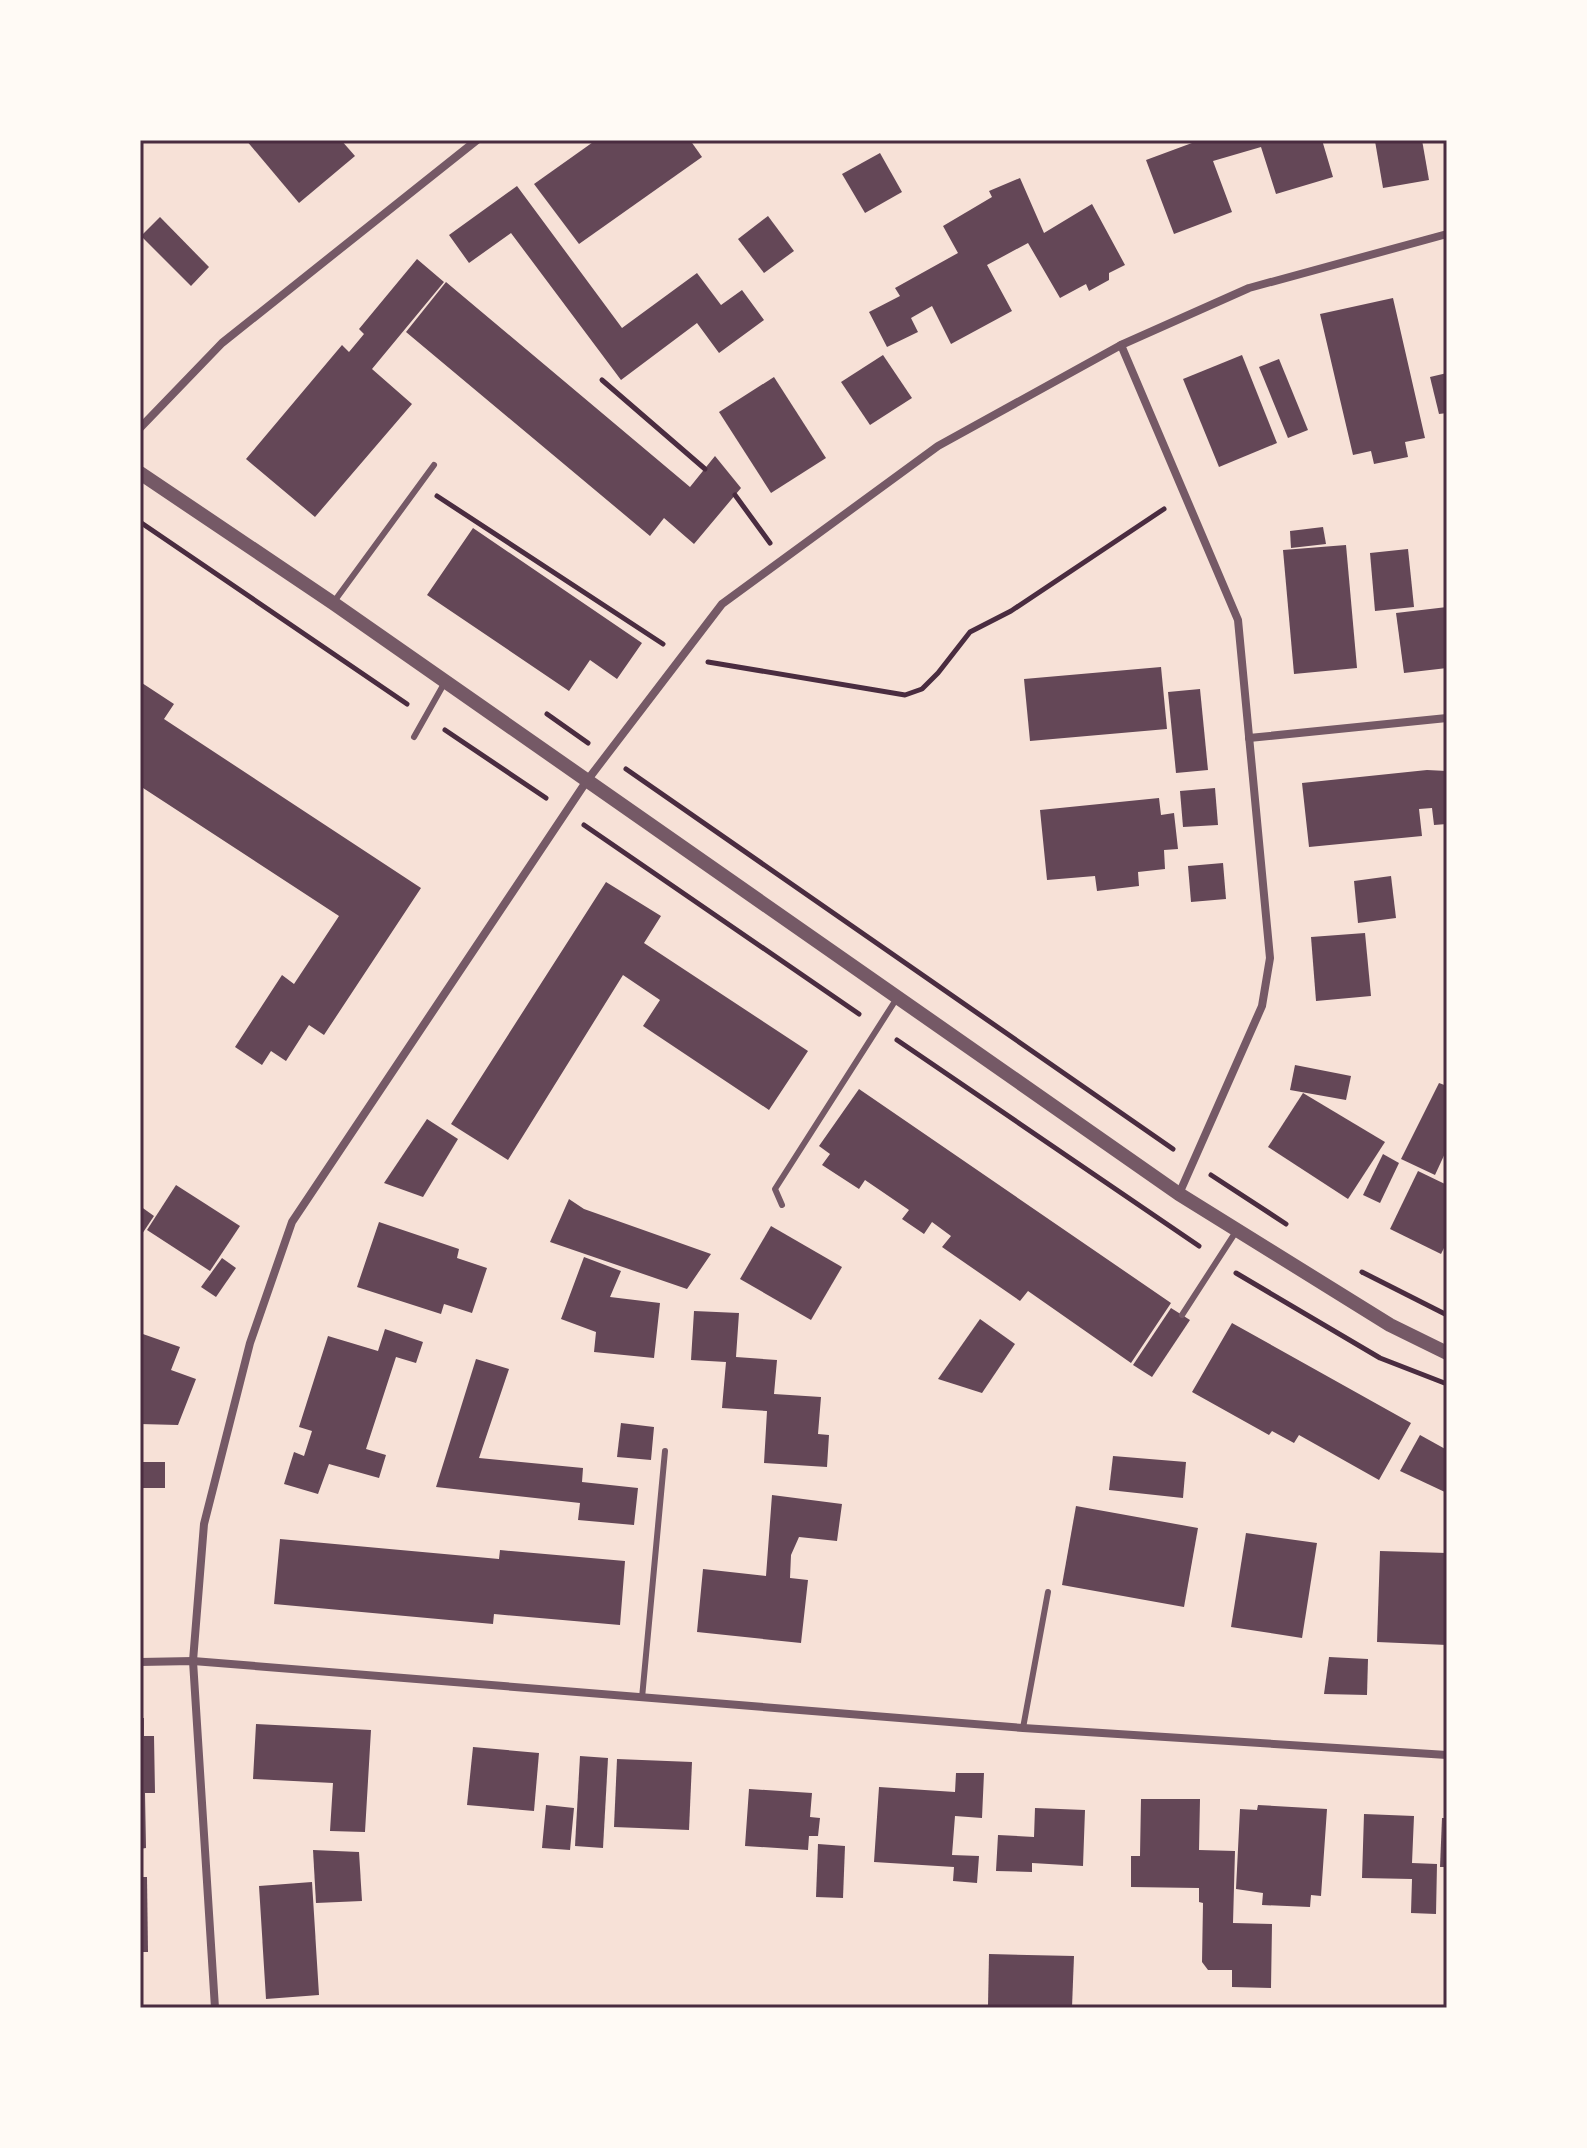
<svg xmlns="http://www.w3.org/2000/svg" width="1587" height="2148" viewBox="0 0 1587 2148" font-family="Helvetica,sans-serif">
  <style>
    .building { fill: #644757 }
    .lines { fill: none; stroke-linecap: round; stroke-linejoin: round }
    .path { stroke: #4a2c40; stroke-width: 5 }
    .service { stroke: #755966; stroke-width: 6 }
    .minor { stroke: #755966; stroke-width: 8 }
    .tertiary { stroke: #755966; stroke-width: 14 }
    .neatline { fill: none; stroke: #4a2c40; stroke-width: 3 }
  </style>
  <rect width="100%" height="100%" fill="#f7e1d7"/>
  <g class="building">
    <polygon points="246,140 341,140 355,156 299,203"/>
    <polygon points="596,140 690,140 702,157 579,244 534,184"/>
    <polygon points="1200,140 1322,140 1333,177 1276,194 1261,147 1213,161 1232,212 1174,234 1146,160"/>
    <polygon points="1384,140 1422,140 1429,180 1383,188 1375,141"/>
    <polygon points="880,153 902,192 865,213 842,174"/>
    <polygon points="1020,178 1044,233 1092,204 1125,265 1109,273 1109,280 1089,291 1086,284 1060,298 1028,243 987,265 1012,311 951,344 932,306 911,318 918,332 887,347 869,312 900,296 895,288 958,253 943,226 992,197 989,191"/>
    <polygon points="517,186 622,328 697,273 721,305 742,290 764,320 719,353 697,323 621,380 511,233 469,263 449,235"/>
    <polygon points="768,216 794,251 764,273 738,239"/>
    <polygon points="160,217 209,267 191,286 141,236"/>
    <polygon points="417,259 444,282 372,369 412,404 315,517 246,459 342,345 349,352 364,334 359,329"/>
    <polygon points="446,282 690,487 715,456 741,488 694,544 664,518 650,536 406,332"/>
    <polygon points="1393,298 1425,438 1405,442 1408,457 1374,464 1371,451 1353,455 1320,314"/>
    <polygon points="883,355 912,398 870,425 841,382"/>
    <polygon points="1242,355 1277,443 1219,467 1183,379"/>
    <polygon points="1279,359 1308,430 1288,438 1259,367"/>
    <polygon points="1447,373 1447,413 1439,414 1430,377"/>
    <polygon points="774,377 826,458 771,493 719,412"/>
    <polygon points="1323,527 1326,544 1291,548 1290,531"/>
    <polygon points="473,528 642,643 617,679 590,660 569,691 427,595"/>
    <polygon points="1346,545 1357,668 1294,674 1283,550"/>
    <polygon points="1408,549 1414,607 1375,611 1370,553"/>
    <polygon points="1447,607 1447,668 1404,673 1396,613"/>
    <polygon points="1161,667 1167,729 1030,741 1024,679"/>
    <polygon points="142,683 174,704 164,719 421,888 324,1035 309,1025 286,1061 271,1051 262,1065 235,1047 282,975 294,984 339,916 140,786"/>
    <polygon points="1200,689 1208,770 1176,773 1168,692"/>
    <polygon points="1427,770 1447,771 1447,824 1434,825 1432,808 1419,809 1422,836 1309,847 1302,783"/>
    <polygon points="1215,788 1218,825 1183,827 1180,791"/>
    <polygon points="1159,798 1161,815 1174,813 1178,849 1164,850 1165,869 1138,872 1139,886 1097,891 1095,876 1047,880 1040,810"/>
    <polygon points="1223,863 1226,899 1191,902 1188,866"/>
    <polygon points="1391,876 1396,918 1358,923 1354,881"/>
    <polygon points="606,882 661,916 644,943 808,1051 769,1110 643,1026 660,1000 623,975 508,1160 451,1124"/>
    <polygon points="1365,933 1371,996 1316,1001 1311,937"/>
    <polygon points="1295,1065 1351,1076 1346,1100 1290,1090"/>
    <polygon points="1439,1083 1447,1086 1447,1149 1435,1175 1401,1159"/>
    <polygon points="859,1089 1171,1303 1131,1363 1028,1291 1020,1301 942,1247 951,1236 932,1222 924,1234 902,1219 909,1210 865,1180 859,1189 822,1165 830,1154 819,1146"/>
    <polygon points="1303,1093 1385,1142 1348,1199 1268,1147"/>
    <polygon points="427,1119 458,1139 423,1197 384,1183"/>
    <polygon points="1383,1154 1399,1163 1380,1203 1363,1195"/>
    <polygon points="1418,1171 1447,1185 1447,1242 1441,1254 1390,1229"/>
    <polygon points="176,1185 240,1226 210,1271 147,1230"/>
    <polygon points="569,1199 584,1209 711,1254 687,1289 550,1242"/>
    <polygon points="140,1206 154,1216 140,1237"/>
    <polygon points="379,1222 459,1249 457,1258 487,1268 472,1313 444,1304 441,1314 357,1287"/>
    <polygon points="771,1226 842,1267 811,1320 740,1279"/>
    <polygon points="584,1257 621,1271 610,1297 660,1303 654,1358 594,1352 596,1332 561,1319"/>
    <polygon points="222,1258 236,1268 216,1297 201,1287"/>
    <polygon points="1171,1308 1190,1320 1152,1377 1133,1365"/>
    <polygon points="694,1311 739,1313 736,1357 777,1360 774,1394 821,1397 818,1434 829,1435 827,1467 764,1463 767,1411 722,1408 726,1362 691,1360"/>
    <polygon points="980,1319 1015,1344 982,1393 938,1379"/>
    <polygon points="1232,1323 1411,1423 1379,1480 1299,1435 1294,1443 1272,1431 1269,1435 1192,1392"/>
    <polygon points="385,1329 423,1342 416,1363 396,1357 366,1449 386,1455 379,1478 329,1464 318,1494 284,1484 294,1452 304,1456 312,1431 299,1427 328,1336 378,1351"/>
    <polygon points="140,1333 180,1347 171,1370 196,1379 178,1425 140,1424"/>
    <polygon points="476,1359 509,1369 479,1458 583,1468 582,1482 638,1488 634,1525 578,1520 580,1503 436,1487"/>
    <polygon points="621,1423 654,1427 651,1460 617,1457"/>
    <polygon points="1420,1435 1447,1450 1447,1493 1400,1471"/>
    <polygon points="1113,1456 1186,1462 1183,1498 1109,1490"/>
    <rect x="140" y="1462" width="25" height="26"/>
    <polygon points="772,1495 842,1504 837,1541 799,1537 791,1555 790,1578 808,1580 801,1643 697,1632 703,1569 766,1576"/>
    <polygon points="1076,1506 1198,1528 1184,1607 1062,1585"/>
    <polygon points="1246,1533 1317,1543 1302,1638 1231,1627"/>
    <polygon points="280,1539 499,1559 500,1550 625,1561 620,1625 494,1614 493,1624 274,1604"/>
    <polygon points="1380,1551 1447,1553 1447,1645 1377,1642"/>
    <polygon points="1329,1657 1368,1659 1367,1695 1324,1694"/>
    <polygon points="140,1718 144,1718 144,1736 154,1736 155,1793 145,1793 146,1848 140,1849"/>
    <polygon points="256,1724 371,1730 365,1832 330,1831 333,1783 253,1779"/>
    <polygon points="473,1747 539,1753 534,1811 467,1805"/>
    <polygon points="580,1756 608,1758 603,1848 575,1846"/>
    <polygon points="617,1759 692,1762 689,1830 614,1827"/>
    <polygon points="956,1773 984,1773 982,1818 955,1816 952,1855 979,1856 977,1883 953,1881 954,1867 874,1862 879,1787 955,1792"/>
    <polygon points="749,1789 812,1793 810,1817 820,1818 818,1836 809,1836 808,1850 745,1846"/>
    <polygon points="1141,1799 1200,1799 1199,1850 1235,1851 1233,1923 1272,1924 1271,1988 1232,1987 1232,1970 1208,1970 1202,1962 1203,1903 1199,1902 1199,1888 1131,1887 1131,1856 1140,1856"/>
    <polygon points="546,1805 574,1808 570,1850 542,1848"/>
    <polygon points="1258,1805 1327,1809 1321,1896 1311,1895 1310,1907 1262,1905 1263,1893 1236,1889 1240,1809 1257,1810"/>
    <polygon points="1035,1808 1085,1810 1083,1866 1032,1863 1032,1872 996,1871 998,1835 1034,1837"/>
    <polygon points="1364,1814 1414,1816 1412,1863 1437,1864 1436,1914 1411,1913 1412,1879 1362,1878"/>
    <polygon points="1442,1818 1447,1818 1447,1867 1440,1867"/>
    <polygon points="818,1844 845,1846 843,1898 816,1897"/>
    <polygon points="313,1850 359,1852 362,1901 316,1903"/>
    <polygon points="140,1877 147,1877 148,1952 140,1952"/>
    <polygon points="312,1882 319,1995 266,1999 259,1886"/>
    <polygon points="989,1954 1074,1956 1072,2007 988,2005"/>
  </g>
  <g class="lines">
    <g class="path">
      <polyline points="602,380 705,469"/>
      <polyline points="735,495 770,543"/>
      <polyline points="437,496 663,644"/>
      <polyline points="140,522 407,704"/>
      <polyline points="708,662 905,695 922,689 938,673 970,632 1011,611 1164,509"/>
      <polyline points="547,714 588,743"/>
      <polyline points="445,730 546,798"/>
      <polyline points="626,769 1173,1149"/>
      <polyline points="584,825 859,1014"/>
      <polyline points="897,1040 1199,1246"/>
      <polyline points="1211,1175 1286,1224"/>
      <polyline points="1362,1272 1447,1315"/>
      <polyline points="1236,1273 1380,1358 1447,1384"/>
    </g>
    <g class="service">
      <polyline points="333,603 434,465"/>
      <polyline points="414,737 445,682"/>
      <polyline points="782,1205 775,1189 897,998"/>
      <polyline points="1182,1315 1237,1230"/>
      <polyline points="642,1698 665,1451"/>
      <polyline points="1023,1728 1048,1592"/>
    </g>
    <g class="minor">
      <polyline points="1121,345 1238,620 1270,958 1262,1006 1179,1194"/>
      <polyline points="140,428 222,343 477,140"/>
      <polyline points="1249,738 1447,718"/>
      <polyline points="140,1662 193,1661 1023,1728 1447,1755"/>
      <polyline points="215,2008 193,1661 204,1524 250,1343 292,1222 586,782 722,604 938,446 1121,345 1249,288 1447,234"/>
    </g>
    <polyline class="tertiary" points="140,473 333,603 1179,1194 1390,1325 1447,1353"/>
  </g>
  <rect width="1587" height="2148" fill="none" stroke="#fffaf5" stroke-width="284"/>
  <rect x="142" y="142" width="1303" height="1864" class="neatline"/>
</svg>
